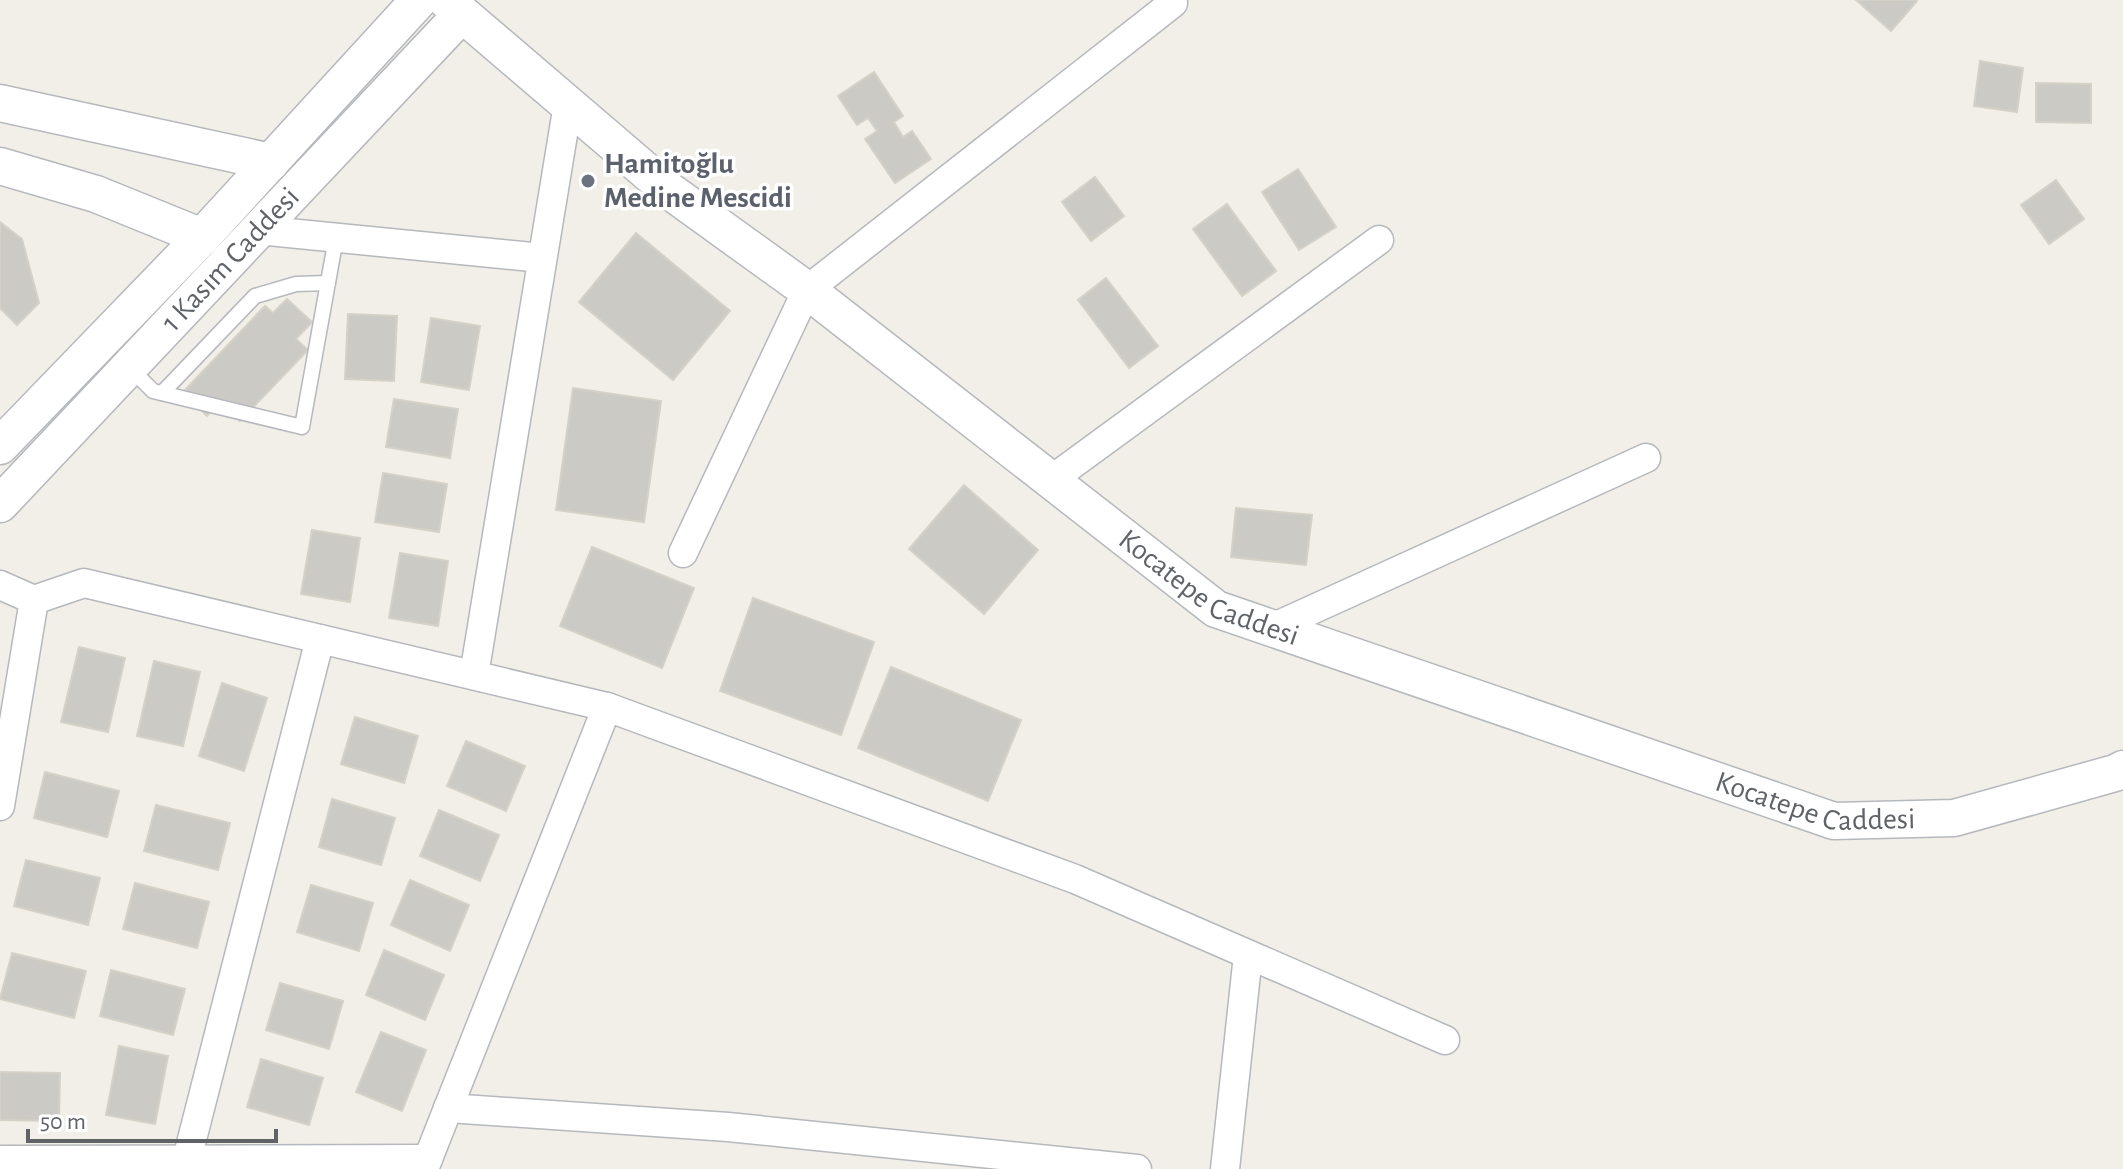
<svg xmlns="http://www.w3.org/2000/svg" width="2123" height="1169" viewBox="0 0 2123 1169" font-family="'Alegreya Sans',sans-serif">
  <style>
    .building { fill: #cccac5; stroke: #d6d1c6; stroke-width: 2 }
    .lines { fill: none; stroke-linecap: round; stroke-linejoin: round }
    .service-casing { stroke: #b5b8bc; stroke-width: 17 }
    .minor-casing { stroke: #b5b8bc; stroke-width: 31 }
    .tertiary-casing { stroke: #b5b8bc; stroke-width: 39 }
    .service { stroke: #fff; stroke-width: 14 }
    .minor { stroke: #fff; stroke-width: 28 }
    .tertiary { stroke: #fff; stroke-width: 36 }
    .worship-dot { fill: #6b7280; stroke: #fff; stroke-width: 3 }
    .labels { text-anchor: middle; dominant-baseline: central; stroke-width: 7; stroke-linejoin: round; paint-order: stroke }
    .worship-label { font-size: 30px; font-weight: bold; fill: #5b616d; stroke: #fff; text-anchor: start }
    .street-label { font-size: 30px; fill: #5f6368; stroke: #fff }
  </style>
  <rect width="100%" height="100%" fill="#f1efe8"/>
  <g class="building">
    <polygon points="1856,0 1916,0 1917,1 1891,31"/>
    <polygon points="1980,61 2023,68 2017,112 1974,106"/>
    <polygon points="874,72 903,116 894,122 903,137 912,131 931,159 895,183 865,139 877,131 868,118 857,125 838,96"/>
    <polygon points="2036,83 2091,84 2091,123 2036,122"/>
    <polygon points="1298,169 1336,227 1299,250 1262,192"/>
    <polygon points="1095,177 1124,216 1091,241 1062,202"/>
    <polygon points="2056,180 2084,219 2049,244 2021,205"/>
    <polygon points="1227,204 1276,271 1242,296 1193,229"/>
    <polygon points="0,222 22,239 39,303 17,325 0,308"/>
    <polygon points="636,233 730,311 673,380 579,302"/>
    <polygon points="1106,278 1158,346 1129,368 1078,300"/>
    <polygon points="287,299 312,322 296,339 308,350 240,421 220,401 207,416 183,392 265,306 273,313"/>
    <polygon points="348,314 397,316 394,381 345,379"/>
    <polygon points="431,318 480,326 469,390 421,382"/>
    <polygon points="573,388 661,401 644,522 556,510"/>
    <polygon points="394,399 458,409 450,458 386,447"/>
    <polygon points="383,473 447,484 439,532 375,522"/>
    <polygon points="964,485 1038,550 984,614 909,549"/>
    <polygon points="1236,508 1312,515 1306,565 1231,557"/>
    <polygon points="312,530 360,538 350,602 301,594"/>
    <polygon points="592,547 694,588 662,668 560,626"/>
    <polygon points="400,553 448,561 438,626 389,618"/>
    <polygon points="753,598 874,642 841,735 720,691"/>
    <polygon points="79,647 125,658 108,732 61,722"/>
    <polygon points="154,661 200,672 183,746 137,736"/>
    <polygon points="891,667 1021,720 988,801 858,748"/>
    <polygon points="222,683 267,698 244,771 199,756"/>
    <polygon points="355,717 418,736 404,783 341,764"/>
    <polygon points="466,741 525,766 506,811 447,786"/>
    <polygon points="45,772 119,791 107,837 34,818"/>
    <polygon points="332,799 395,818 381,865 319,847"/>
    <polygon points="156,805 230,823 218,870 144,851"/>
    <polygon points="439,810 499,835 480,881 420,856"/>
    <polygon points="26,860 100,878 88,925 14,906"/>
    <polygon points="410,880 469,905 450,951 391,925"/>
    <polygon points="135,883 209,902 197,948 123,929"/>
    <polygon points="311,885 373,903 359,951 297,932"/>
    <polygon points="384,950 444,975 425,1020 366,995"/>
    <polygon points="12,953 86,971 74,1018 0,999"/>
    <polygon points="111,970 185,989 173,1035 100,1016"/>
    <polygon points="280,983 343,1001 329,1049 266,1030"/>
    <polygon points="381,1032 426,1050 402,1111 356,1092"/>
    <polygon points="119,1046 168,1056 155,1124 106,1115"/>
    <polygon points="261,1059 323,1078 309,1125 247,1107"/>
    <polygon points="0,1072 60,1073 59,1121 0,1120"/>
  </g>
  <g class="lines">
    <g class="service-casing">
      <g id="service">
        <polyline points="129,367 153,391 302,427 336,238"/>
        <polyline points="162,393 255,296 296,284 328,283"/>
      </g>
    </g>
    <g class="minor-casing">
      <g id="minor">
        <polyline points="258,230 542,258"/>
        <polyline points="1051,480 1379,240"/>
        <polyline points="683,553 807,290 1173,3"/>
        <polyline points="0,585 34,600 84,583 607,707 1075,879 1445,1040"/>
        <polyline points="1272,628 1646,458"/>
        <polyline points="474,675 568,104"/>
        <polyline points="0,806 34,600"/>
        <polyline points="448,1108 728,1127 1137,1169"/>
        <polyline points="187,1159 320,639"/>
        <polyline points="0,1160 428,1159"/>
        <polyline points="424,1169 607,707"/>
        <polyline points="1225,1169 1248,955"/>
      </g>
    </g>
    <g class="tertiary-casing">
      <g id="tertiary">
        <path id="s1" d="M446,0L667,189L807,290L1216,609L1834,821L1954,818L2115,773L2123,769"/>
        <polyline points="0,103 271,162"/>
        <polyline points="0,166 96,194 202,237"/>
        <polyline points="0,446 202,237 419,0"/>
        <path id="s2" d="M0,504L462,14"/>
      </g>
    </g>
    <use href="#service" class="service"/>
    <use href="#minor" class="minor"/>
    <use href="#tertiary" class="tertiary"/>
  </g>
  <circle class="worship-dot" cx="588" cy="181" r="8"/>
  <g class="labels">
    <g class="worship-label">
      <text x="604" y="164">Hamitoğlu<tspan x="604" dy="34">Medine Mescidi</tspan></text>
    </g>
    <g class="street-label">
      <text stroke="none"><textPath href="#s2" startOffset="336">1 Kasım Caddesi</textPath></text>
      <text stroke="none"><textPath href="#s1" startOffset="966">Kocatepe Caddesi</textPath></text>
      <text stroke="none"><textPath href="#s1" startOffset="1614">Kocatepe Caddesi</textPath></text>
    </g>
  </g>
  <path d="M28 1129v12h248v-12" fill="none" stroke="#5f6368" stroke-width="4"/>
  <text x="40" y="1129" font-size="24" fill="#5f6368" stroke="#ffffff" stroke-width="6" paint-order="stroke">50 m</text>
</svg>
